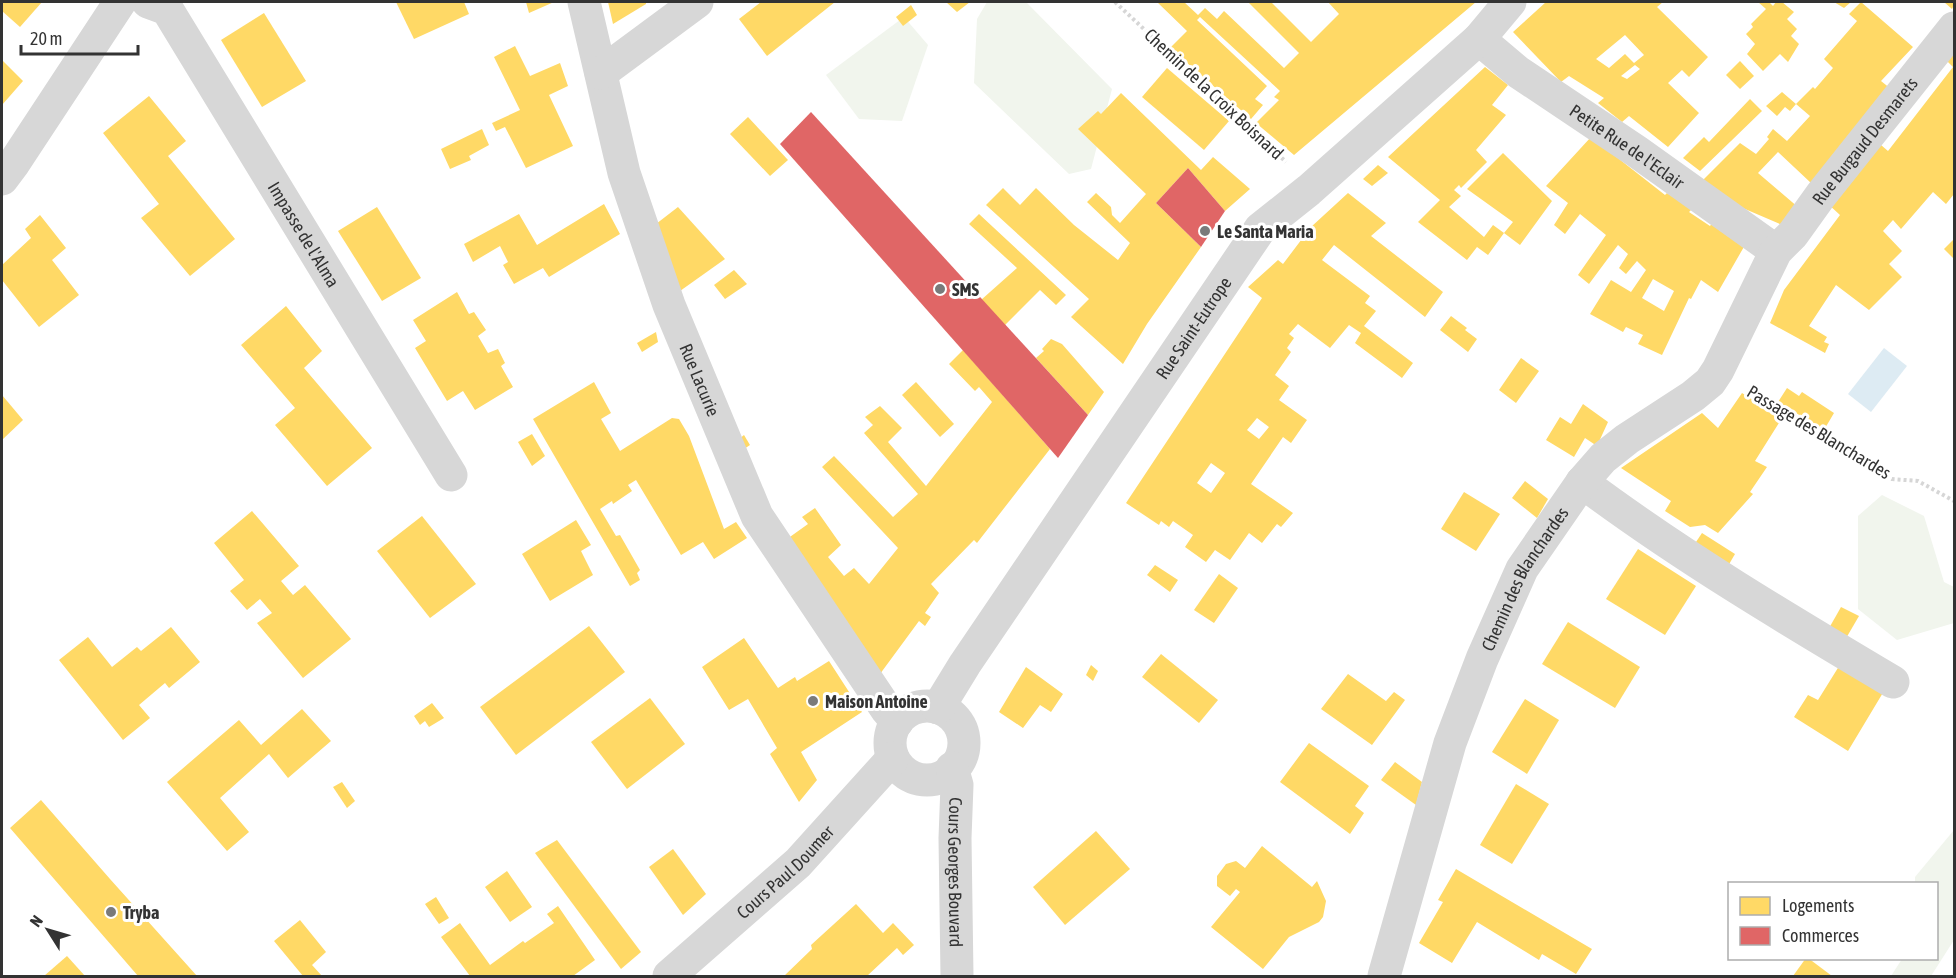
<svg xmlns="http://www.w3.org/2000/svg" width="1956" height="978" viewBox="0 0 1956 978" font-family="'Asap Condensed',sans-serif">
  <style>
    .green { fill: #f1f5ed }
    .water { fill: #ddebf3 }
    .homes { fill: #ffd966; fill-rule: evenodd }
    .shops { fill: #e06666 }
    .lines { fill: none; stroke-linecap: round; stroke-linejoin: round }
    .path { stroke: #d6d6d6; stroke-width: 4; stroke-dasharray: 3 3; stroke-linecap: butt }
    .minor { stroke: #d7d7d7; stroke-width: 33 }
    .poi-dot { fill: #7a7a7a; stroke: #fff; stroke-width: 2 }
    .labels { text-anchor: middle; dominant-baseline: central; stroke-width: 6; stroke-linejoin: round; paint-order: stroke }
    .street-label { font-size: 18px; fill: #333; stroke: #fff }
    .poi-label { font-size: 18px; font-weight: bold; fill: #333; stroke: #fff; text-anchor: start }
  </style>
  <rect width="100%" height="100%" fill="#fff"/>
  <g class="green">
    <polygon points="987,2 1026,2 1112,89 1091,169 1069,174 974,83 977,19"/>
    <polygon points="904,17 928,45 902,121 859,119 826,75"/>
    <polygon points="1882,495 1924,516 1944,582 1954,587 1954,623 1897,640 1858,609 1858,516"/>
    <polygon points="1954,830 1954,940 1931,976 1891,976 1902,959 1936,958 1936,884 1915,883 1915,877"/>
  </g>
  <polygon class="water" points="1884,348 1907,366 1871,412 1848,394"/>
  <g class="homes">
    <polygon points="2,2 42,2 20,27 2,11"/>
    <polygon points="396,2 464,2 469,14 414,39"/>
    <polygon points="526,2 554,2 529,13"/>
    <polygon points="608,2 646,2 646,4 613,24"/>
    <polygon points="761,2 835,2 767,56 739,19"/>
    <polygon points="946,2 970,2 957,12"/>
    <polygon points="1157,2 1184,2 1198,15 1205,8 1217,19 1224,11 1284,68 1299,53 1248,2 1271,2 1311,42 1339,14 1328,2 1476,2 1294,155 1256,123 1279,100 1274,97 1280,91 1200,17 1197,20 1267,86 1255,99 1263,105 1251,119 1170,48 1187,31"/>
    <path d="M1546,2H1663L1657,7L1708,57L1689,77L1682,70L1668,83L1699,113L1668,147L1629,116L1622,122L1598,103L1604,98L1569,76L1561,82L1513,32ZM1625,35L1644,55L1634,63L1625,54L1609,68L1596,59ZM1635,65L1640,69L1627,79L1621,76Z"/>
    <polygon points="1758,2 1769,2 1773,6 1776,2 1782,2 1794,12 1787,19 1797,29 1791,36 1799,44 1788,62 1780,54 1763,71 1747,54 1755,44 1746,34 1753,27 1751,24 1766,9"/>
    <polygon points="1834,2 1851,2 1844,8"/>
    <polygon points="1861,2 1913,47 1881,81 1891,89 1811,183 1778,152 1758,173 1799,208 1787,227 1731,203 1699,184 1740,143 1756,154 1769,139 1767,137 1773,129 1787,141 1810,116 1796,104 1813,87 1815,89 1833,68 1824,59 1857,21 1849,14"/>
    <polygon points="1944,2 1954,2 1954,5 1952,9"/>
    <polygon points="911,5 917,15 903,26 896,17"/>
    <polygon points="264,13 306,81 262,107 221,40"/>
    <polygon points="515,46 530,76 560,63 568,86 549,95 573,146 526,168 505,127 496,131 492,123 520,110 494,57"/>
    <polygon points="1954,53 1954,194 1946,204 1933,192 1901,229 1893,220 1883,231 1902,251 1889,264 1902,277 1869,310 1836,285 1809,326 1827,337 1824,342 1829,344 1825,353 1770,323 1784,290 1840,215 1828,204 1881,145 1888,151 1953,67 1947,61"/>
    <polygon points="2,60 23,81 2,105"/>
    <polygon points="1740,61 1754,76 1740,89 1726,75"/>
    <polygon points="1485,67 1508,85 1492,105 1506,115 1476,150 1487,162 1461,188 1459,185 1454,190 1461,196 1449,207 1484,237 1493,225 1504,233 1488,255 1477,247 1467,260 1418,222 1440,200 1388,157"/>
    <polygon points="1167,68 1229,121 1204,150 1142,97"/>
    <polygon points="1782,92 1796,104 1790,111 1785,107 1777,116 1766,106"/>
    <polygon points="1121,93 1201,170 1213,157 1250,189 1225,211 1188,168 1156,203 1201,247 1147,324 1123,364 1071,317 1089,299 986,205 1003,188 1020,205 1036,188 1074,225 1118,260 1130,243 1087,202 1096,193 1111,207 1112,215 1120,223 1146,194 1078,129 1098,111 1101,114"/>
    <polygon points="149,96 186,141 168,156 235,239 190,276 141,218 159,204 103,133"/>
    <polygon points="1750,99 1762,111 1700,171 1683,158 1704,137 1709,142"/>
    <polygon points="748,117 788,160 770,176 730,134"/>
    <polygon points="482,129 489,145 469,156 471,160 450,169 441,149"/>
    <path d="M1591,137L1665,195L1667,193L1692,209L1689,212L1710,226L1713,222L1745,245L1718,292L1701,280L1691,299L1689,298L1662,355L1638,344L1643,335L1626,327L1623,332L1590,314L1611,280L1631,292L1646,270L1637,261L1626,274L1619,268L1628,254L1618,245L1589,284L1578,275L1606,235L1580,214L1565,234L1554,225L1568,203L1546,186ZM1653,279L1674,291L1664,311L1642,298Z"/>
    <polygon points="1503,153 1552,201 1520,245 1504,233 1513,222 1467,189"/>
    <polygon points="1378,165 1388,173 1372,186 1363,179"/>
    <path d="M1348,193L1386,223L1371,236L1443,292L1425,317L1334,245L1322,260L1370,296L1365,303L1376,311L1364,326L1413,363L1402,378L1355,343L1361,333L1349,325L1330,348L1298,324L1289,334L1294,338L1287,348L1291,352L1275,375L1289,386L1279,400L1307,420L1291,443L1283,437L1251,484L1293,513L1281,527L1277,524L1262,543L1249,533L1230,560L1215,550L1206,562L1185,547L1193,535L1173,521L1169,527L1161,521L1159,525L1126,503L1262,298L1248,287L1278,260L1283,264L1311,227ZM1257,418L1269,427L1259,439L1247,430ZM1211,463L1225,473L1211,493L1197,483Z"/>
    <polygon points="604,204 620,234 549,277 543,268 514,284 503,265 508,262 500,246 473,262 464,244 519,214 537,245"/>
    <polygon points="377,207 421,278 382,301 338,231"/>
    <polygon points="678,207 725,259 680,291 656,224"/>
    <polygon points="979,214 1066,295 1056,305 1040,290 1005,325 981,300 1017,268 969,224"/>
    <polygon points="40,215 66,248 52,260 79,295 39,327 2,280 2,265 31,238 25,229"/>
    <polygon points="1953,240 1954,242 1954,259 1944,249"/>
    <polygon points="734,270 747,284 725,299 714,285"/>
    <polygon points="457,292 469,314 474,312 486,330 478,336 488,353 498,349 505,363 501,366 513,387 475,410 463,391 447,401 415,348 426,341 413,320"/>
    <polygon points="286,306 322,351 304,368 372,448 327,486 275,425 295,408 241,345"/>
    <polygon points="1451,316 1467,328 1465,330 1477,339 1468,352 1440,330"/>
    <polygon points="656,332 658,342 642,352 637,343"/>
    <polygon points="1051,339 1062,344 1104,392 1088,415 1036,358 1044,351 1042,349"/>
    <polygon points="963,350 1050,449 977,543 974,540 931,584 939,593 925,613 931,617 925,626 919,621 880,674 787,539 808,524 802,517 815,508 841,545 828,557 844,576 854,568 869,584 898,548 822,467 834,456 893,517 918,494 864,433 873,425 865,417 880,406 902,428 888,442 926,486 992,402 979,387 975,391 949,364"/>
    <polygon points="1521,358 1539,371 1516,403 1499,390"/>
    <polygon points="594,382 611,413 601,419 620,451 672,418 679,419 689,436 724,529 736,522 747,538 714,559 703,542 681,555 636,480 628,485 632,491 613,504 612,501 600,509 616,536 620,535 640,570 637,573 640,580 630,586 533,419"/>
    <polygon points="916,382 954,424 940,437 902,395"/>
    <polygon points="1787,388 1799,396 1802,392 1834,413 1824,430 1778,402"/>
    <polygon points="1742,393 1782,418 1755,461 1767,467 1750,492 1753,494 1718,533 1705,525 1690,527 1665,511 1671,501 1621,468 1702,413 1718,428"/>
    <polygon points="2,395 23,420 2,440"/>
    <polygon points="1583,404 1608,422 1597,446 1585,438 1574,457 1546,440 1560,417 1571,424"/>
    <polygon points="532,434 545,456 532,466 518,442"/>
    <polygon points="744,435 750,445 744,449 739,439"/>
    <polygon points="1525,481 1548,499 1537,518 1512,498"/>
    <polygon points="1464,492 1500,514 1476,551 1441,529"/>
    <polygon points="252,511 299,566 281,581 293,595 305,585 351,639 303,678 257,623 272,613 260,599 247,610 230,591 244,580 214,543"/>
    <polygon points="422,516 476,584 430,618 377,551"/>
    <polygon points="576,520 591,545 581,551 593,575 550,601 522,554"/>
    <polygon points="1702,533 1735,554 1728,566 1694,545"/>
    <polygon points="1638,549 1696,586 1665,635 1606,599"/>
    <polygon points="1155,565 1178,580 1170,592 1147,575"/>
    <polygon points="1219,574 1238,588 1214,623 1194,610"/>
    <polygon points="1841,607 1859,616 1845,640 1828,630"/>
    <polygon points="1568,622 1640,667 1615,708 1542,664"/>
    <polygon points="589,626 625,672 516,755 480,707"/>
    <polygon points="171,627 200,662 169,688 165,683 139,705 150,718 123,740 59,660 88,637 112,667 137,647 141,651"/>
    <polygon points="744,638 778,688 795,677 797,681 829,661 862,712 801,752 817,780 799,802 770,754 777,748 748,699 729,710 702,667"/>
    <polygon points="1161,654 1218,700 1199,723 1142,677"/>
    <polygon points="1841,663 1884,691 1848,751 1794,717 1808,695 1818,700"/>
    <polygon points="1091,665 1098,671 1093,681 1086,675"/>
    <polygon points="1026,667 1063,694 1051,712 1040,705 1023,728 999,712"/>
    <polygon points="1348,674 1386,701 1394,692 1405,700 1372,745 1321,709"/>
    <polygon points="650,698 685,744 627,789 591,742"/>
    <polygon points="1525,699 1559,720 1527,774 1492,752"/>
    <polygon points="432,703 444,718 429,727 425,721 420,725 414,716"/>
    <polygon points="302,709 331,741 288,778 269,754 220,798 249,832 227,851 167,782 239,720 261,745"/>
    <polygon points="1309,743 1369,786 1355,806 1364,813 1350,834 1280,782"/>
    <polygon points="1395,762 1422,782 1416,805 1381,780"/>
    <polygon points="342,782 355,801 347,808 333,787"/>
    <polygon points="1516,784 1549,804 1512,864 1480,845"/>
    <polygon points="41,800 110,879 197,976 138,976 10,828"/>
    <polygon points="1096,831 1130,869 1065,925 1033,887"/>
    <polygon points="557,840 641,952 621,969 535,853"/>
    <polygon points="1262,846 1312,887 1317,881 1326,901 1323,917 1319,922 1289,937 1263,969 1211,927 1240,892 1236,889 1230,896 1217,886 1217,876 1226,864 1236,861 1245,868"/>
    <polygon points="673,849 706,894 683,915 649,867"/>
    <polygon points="1456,869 1592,949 1576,974 1542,954 1539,960 1477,922 1452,963 1419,943 1443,902 1438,900"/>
    <polygon points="507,871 532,907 510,922 485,887"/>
    <polygon points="436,897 449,918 439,924 425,904"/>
    <polygon points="856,904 883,933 893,923 914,945 903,955 897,948 867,976 784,976 812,949 811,945"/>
    <polygon points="558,906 595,960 573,976 470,976 441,937 460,923 490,965 523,941 525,943 554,923 547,914"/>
    <polygon points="300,920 326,952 312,965 322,976 303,976 274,941"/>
    <polygon points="67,956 85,976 44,976"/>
    <polygon points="1806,958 1808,958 1832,976 1793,976"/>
  </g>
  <g class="shops">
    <polygon points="811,112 1088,415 1058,458 780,144"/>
    <polygon points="1188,168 1225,211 1201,247 1156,203"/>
  </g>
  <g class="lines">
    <g class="path">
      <polyline points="1115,2 1286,162"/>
      <polyline points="1749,390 1892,479 1918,481 1954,501"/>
    </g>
    <g class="minor">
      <path id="s1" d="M148,2L167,9L451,475"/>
      <path id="s2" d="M584,2L624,173L669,305L757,516L887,710L897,722"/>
      <path id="s3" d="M1479,39L1518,72L1636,151L1776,251"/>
      <polyline points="601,73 697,2"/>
      <polyline points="2,179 14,163 120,2"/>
      <path d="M1582,482C1681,556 1787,619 1893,682"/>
      <circle cx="927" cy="743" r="37"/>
      <path id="s4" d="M938,708L965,664L1260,229L1309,190L1479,39L1510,2"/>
      <path id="s5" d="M952,768L957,785L955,838L957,976"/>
      <path id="s6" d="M669,976L798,863L893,758"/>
      <path id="s7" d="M1384,976L1450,743L1482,659L1522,569L1582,482L1603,458L1627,439L1693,396L1710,382L1718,370L1776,251L1793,234L1821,195L1954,28"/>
    </g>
  </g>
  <g class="poi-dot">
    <circle cx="1205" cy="231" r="6"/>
    <circle cx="940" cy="289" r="6"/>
    <circle cx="813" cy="701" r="6"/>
    <circle cx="111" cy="912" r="6"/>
  </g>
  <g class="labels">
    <g class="street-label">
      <text transform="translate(1214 94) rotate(43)">Chemin de la Croix Boisnard</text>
      <text stroke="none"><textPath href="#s7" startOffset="988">Rue Burgaud Desmarets</textPath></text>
      <text stroke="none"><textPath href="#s3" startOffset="183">Petite Rue de l'Eclair</textPath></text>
      <text stroke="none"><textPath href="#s1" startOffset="284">Impasse de l'Alma</textPath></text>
      <text stroke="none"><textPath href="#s4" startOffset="458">Rue Saint-Eutrope</textPath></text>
      <text stroke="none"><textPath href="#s2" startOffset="396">Rue Lacurie</textPath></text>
      <text transform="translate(1819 432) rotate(31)">Passage des Blanchardes</text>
      <text stroke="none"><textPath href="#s7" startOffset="423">Chemin des Blanchardes</textPath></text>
      <text stroke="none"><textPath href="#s6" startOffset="156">Cours Paul Doumer</textPath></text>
      <text stroke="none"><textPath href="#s5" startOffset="105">Cours Georges Bouvard</textPath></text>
    </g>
    <g class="poi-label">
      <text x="1217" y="231">Le Santa Maria</text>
      <text x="952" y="289">SMS</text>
      <text x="825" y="701">Maison Antoine</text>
      <text x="123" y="912">Tryba</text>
    </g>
  </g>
  <rect width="1956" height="978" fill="none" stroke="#333333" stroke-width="6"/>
  <rect x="1728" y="882" width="210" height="78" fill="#ffffff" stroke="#adadad" stroke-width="1.5"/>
  <rect x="1740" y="897" width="30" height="18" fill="#ffd966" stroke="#adadad" stroke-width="1.5"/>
  <text x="1782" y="912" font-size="18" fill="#333333">Logements</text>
  <rect x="1740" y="927" width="30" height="18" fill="#e06666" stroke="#adadad" stroke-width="1.5"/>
  <text x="1782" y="942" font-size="18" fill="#333333">Commerces</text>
  <g transform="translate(48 930) rotate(307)" stroke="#ffffff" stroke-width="4.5" paint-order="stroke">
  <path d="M0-4.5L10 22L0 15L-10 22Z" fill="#333333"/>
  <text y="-9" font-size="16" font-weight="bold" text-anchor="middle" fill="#333333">N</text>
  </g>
  <path d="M21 45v9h117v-9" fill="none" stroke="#333333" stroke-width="3"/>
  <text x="30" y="45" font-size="18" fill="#333333" stroke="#ffffff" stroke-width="4.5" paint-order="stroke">20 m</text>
</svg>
